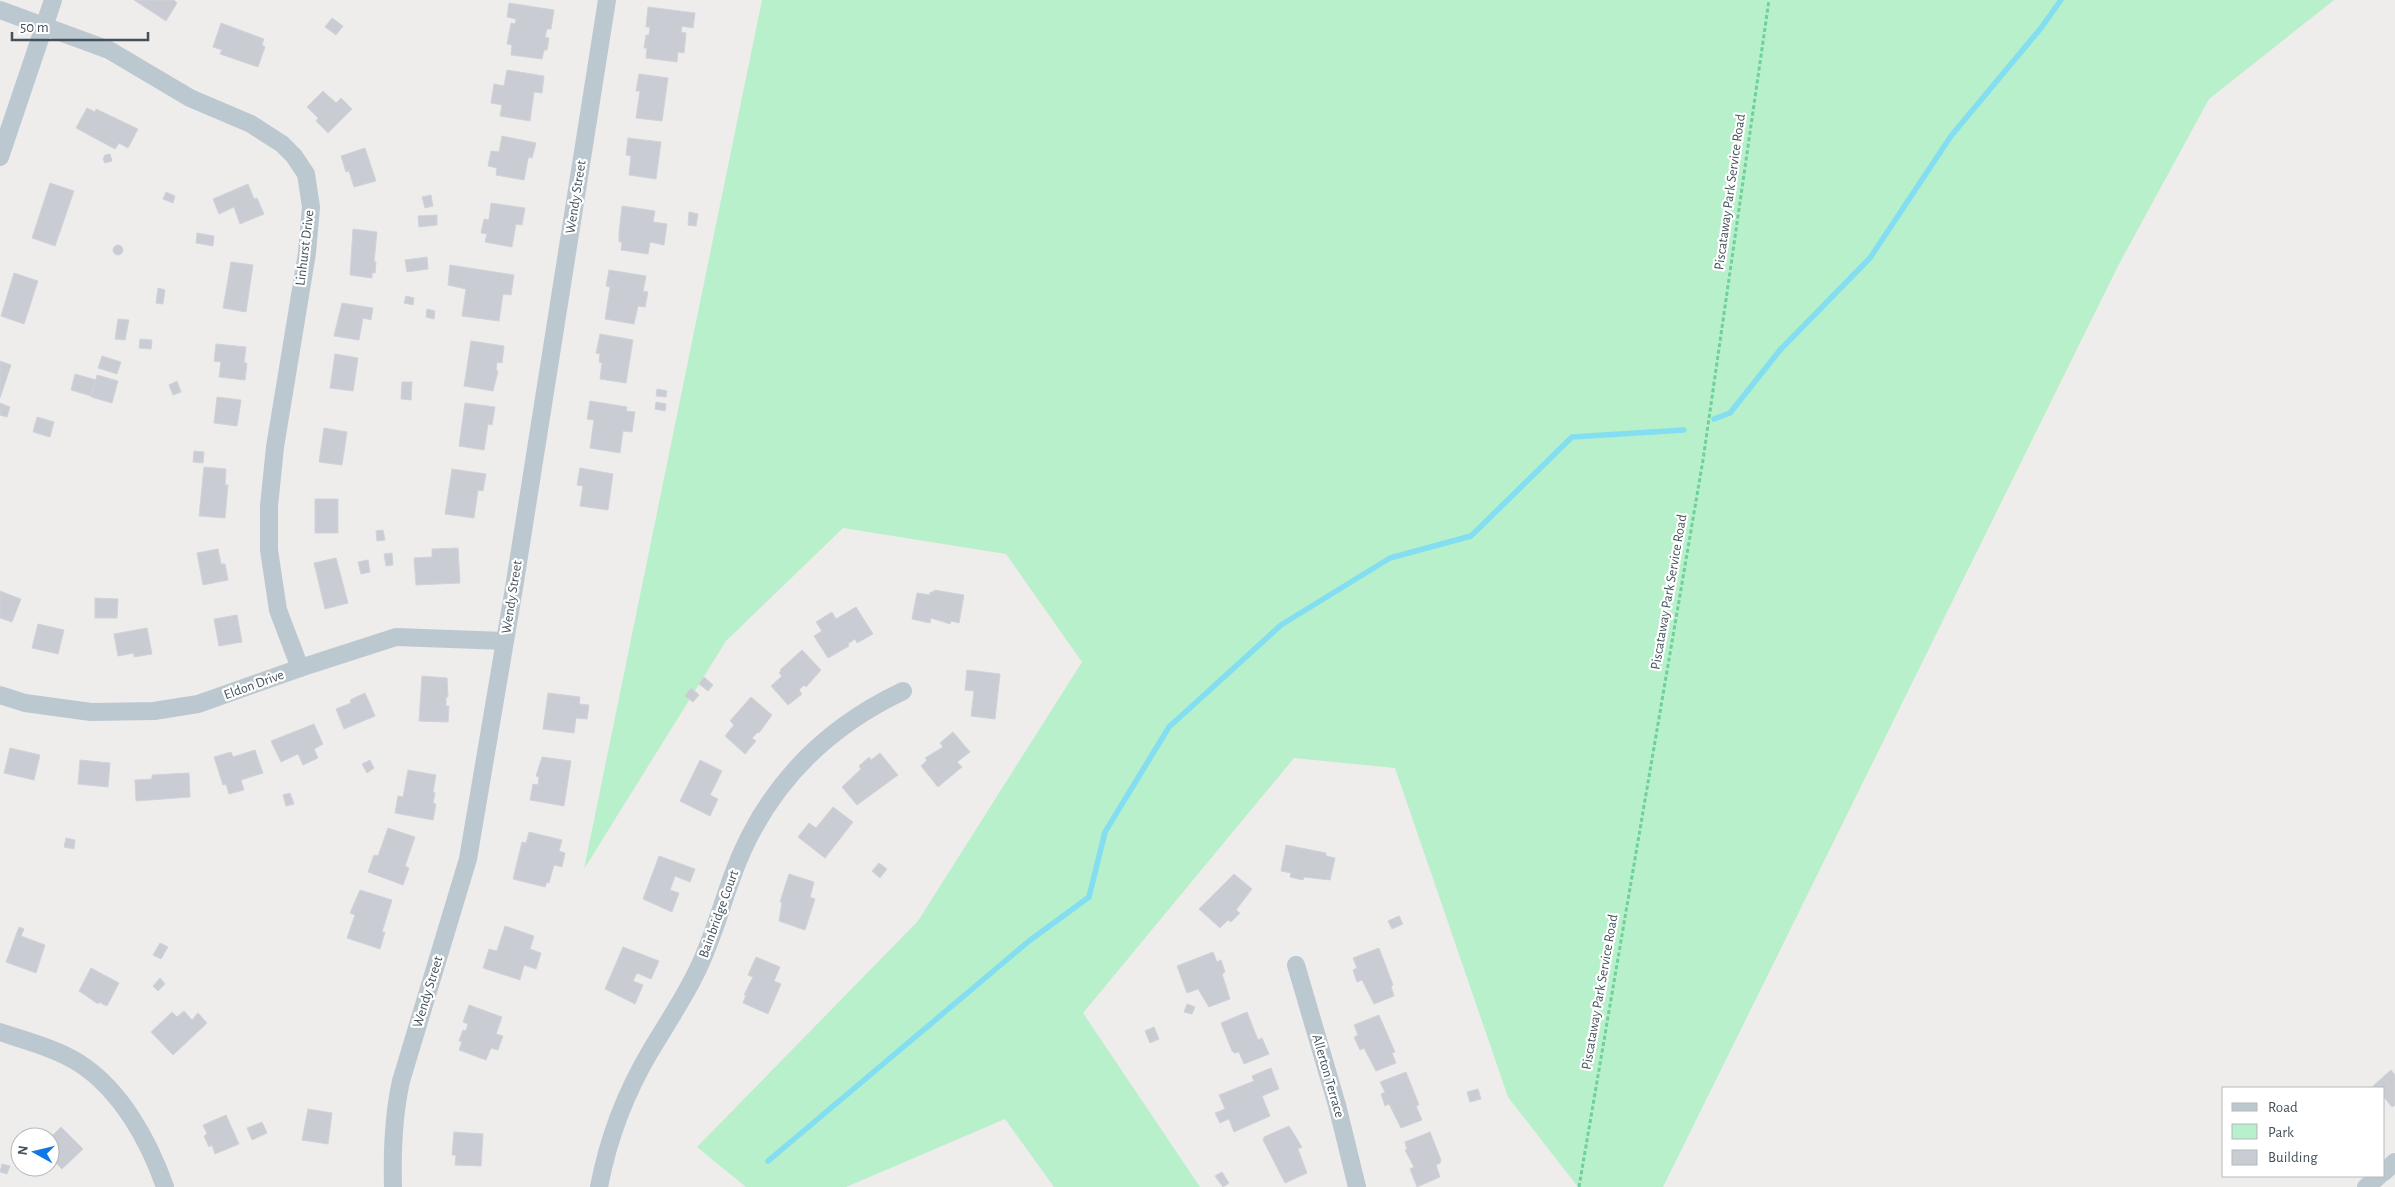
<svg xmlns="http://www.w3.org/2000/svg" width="2395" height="1187" viewBox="0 0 2395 1187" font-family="'Alegreya Sans',sans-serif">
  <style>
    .green { fill: #b7f0ca }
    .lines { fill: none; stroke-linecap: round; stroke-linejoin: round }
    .stream { stroke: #82def0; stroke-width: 5.5 }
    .building { fill: #c9ccd2; stroke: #d0d3d9 }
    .path { stroke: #6ed09a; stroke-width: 3; stroke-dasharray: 4 2.5; stroke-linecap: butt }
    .minor { stroke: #bcc8d0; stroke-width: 18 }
    .labels { text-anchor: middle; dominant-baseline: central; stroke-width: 4.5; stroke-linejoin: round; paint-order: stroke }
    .street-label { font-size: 14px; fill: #44515b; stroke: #fff }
  </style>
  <rect width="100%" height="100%" fill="#efecec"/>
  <polygon class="green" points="762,0 2334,0 2209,99 2119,264 1663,1187 1578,1187 1508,1097 1395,768 1294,758 1083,1013 1200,1187 1054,1187 1005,1119 846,1187 746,1187 697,1147 918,921 1082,662 1006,554 843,528 726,641 584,869"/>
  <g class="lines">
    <g class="stream">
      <polyline points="1714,419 1730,413 1780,350 1870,258 1951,136 2041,28 2061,0"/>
      <polyline points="768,1161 1029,941 1089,897 1105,832 1169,727 1281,625 1390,558 1471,536 1572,437 1684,430"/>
    </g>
  </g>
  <g class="building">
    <polygon points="134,0 174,0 177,3 166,21"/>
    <polygon points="509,3 554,10 551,29 547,29 545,37 549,38 547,50 544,50 542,59 511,55 512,45 507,44 511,23 515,24 516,19 507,17"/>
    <polygon points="648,7 695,13 693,28 682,26 681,32 686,33 684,53 678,52 677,62 646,58 647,48 644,48 646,35 649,35 650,27 646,27"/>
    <polygon points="332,18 343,26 336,35 325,27"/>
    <polygon points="221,23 264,39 262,45 265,47 258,67 220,54 222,50 213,47"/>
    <polygon points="507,70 544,76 542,93 534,92 530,121 500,116 502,105 491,103 494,84 504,86"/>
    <polygon points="639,74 668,78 662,121 636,118 640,91 636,91"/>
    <polygon points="323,91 336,103 341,98 352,109 328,133 316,121 318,118 307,107"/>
    <polygon points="87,108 95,112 96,109 138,129 128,148 119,143 115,149 76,128"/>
    <polygon points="502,136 536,143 532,158 529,157 528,159 524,180 496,175 497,168 488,166 491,151 499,152"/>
    <polygon points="628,138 661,142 656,179 629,175 631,156 626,155"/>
    <polygon points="365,148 376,181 354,187 349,171 346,172 341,156"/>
    <polygon points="110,154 112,161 105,163 103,159 105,155"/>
    <polygon points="50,183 74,191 55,246 32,238"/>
    <polygon points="248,184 254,199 257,198 264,214 240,224 234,207 219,214 213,199"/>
    <polygon points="166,192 175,196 173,203 163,199"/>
    <polygon points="431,195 433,206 425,208 422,197"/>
    <polygon points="491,203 525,208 522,225 516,224 512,247 485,242 487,234 481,233 484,219 489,220"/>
    <polygon points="622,206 655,211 653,222 667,224 664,245 650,242 648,254 621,250 622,242 619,242 619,233"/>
    <polygon points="689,212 698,214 696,226 688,225"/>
    <polygon points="437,215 437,225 419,227 418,216"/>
    <polygon points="353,229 377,232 374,262 376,262 375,273 372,273 372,278 350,275"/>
    <polygon points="197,233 214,236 213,246 196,243"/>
    <circle cx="118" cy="250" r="5"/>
    <polygon points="427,257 428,269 407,272 405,260"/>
    <polygon points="231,262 253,265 246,312 223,308"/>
    <polygon points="450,265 514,275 511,295 503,294 499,321 462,316 466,289 448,285"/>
    <polygon points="609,270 646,276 643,291 648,292 645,307 638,306 634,324 605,319 610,287 606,286"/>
    <polygon points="14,273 38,281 24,324 1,316"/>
    <polygon points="158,288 165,290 163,304 156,303"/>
    <polygon points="406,296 414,298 413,305 404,303"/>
    <polygon points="342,303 373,308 371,320 363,318 359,340 334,336"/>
    <polygon points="427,309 435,311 434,319 426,317"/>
    <polygon points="118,319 129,320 125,340 115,339"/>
    <polygon points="600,334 633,340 626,383 600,379 602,363 599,362 600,354 596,353"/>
    <polygon points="140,339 152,340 151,349 139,348"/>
    <polygon points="471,341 504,346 502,363 497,362 496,371 498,371 493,391 464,386"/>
    <polygon points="216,344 246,347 244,363 247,363 245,380 219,377 221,362 214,361"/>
    <polygon points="335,354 358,358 353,391 330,388"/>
    <polygon points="102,356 121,362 117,374 98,368"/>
    <polygon points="0,361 11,365 0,398"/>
    <polygon points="75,374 96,380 91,396 71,390"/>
    <polygon points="97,375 118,381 112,403 91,397"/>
    <polygon points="177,381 181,392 173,395 169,385"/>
    <polygon points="402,382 412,382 411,400 401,399"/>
    <polygon points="657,389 667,391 666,397 656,396"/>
    <polygon points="217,397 241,400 237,426 214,423"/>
    <polygon points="590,401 627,407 626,411 635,412 632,432 623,431 620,453 590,448 594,420 587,419"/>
    <polygon points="656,402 666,404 665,411 655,409"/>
    <polygon points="0,403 10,407 7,417 0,415"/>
    <polygon points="465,403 495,407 492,425 488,424 484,450 459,446"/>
    <polygon points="37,417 54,422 50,437 33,432"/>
    <polygon points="324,428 347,432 342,465 319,462"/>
    <polygon points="194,451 204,452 203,463 193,462"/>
    <polygon points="204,467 226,469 225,485 228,485 225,518 199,516"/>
    <polygon points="580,468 613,474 608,510 580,506 583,486 577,485"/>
    <polygon points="452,469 486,474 483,491 478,490 474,518 445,514"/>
    <rect x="315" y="499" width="23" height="34"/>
    <polygon points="383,530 385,540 377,541 376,531"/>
    <polygon points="458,548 460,583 416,585 414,558 432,557 432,549"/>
    <polygon points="218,549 221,564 225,564 228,580 203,585 197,553"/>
    <polygon points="392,553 393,565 386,566 384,554"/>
    <polygon points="336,558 348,603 325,609 314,563"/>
    <polygon points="368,560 370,572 361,574 358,562"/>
    <polygon points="934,590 964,595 959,623 951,621 950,624 931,618 930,623 912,619 917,593 930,595 930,592 934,592"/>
    <polygon points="0,591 21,599 12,622 0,618"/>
    <polygon points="95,598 118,599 117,618 95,618"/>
    <polygon points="856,607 873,634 857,643 855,639 848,644 849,646 828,658 814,636 822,631 816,622 832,612 836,619"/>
    <polygon points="237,615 242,642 219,646 214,619"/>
    <polygon points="38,624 64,630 58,654 32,648"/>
    <polygon points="147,628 152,654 134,657 134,653 118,656 114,634"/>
    <polygon points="802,650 821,670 806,687 804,685 799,690 802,694 788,705 771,686 782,676 779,673 781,671 780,670"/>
    <polygon points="967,670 1000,674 995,719 971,716 974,691 965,690"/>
    <polygon points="422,676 447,678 448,697 446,697 446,706 449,706 448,722 419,721"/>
    <polygon points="704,677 713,685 708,691 699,684"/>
    <polygon points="691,688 699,695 693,702 685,696"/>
    <polygon points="365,693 375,716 344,729 336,709 351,703 350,700"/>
    <polygon points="548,693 580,697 579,704 589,705 587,719 576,718 574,733 543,729"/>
    <polygon points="751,697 772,715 759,733 758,732 752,738 756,741 745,754 725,736 734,725 730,721"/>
    <polygon points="314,724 323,744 314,749 318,758 303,765 298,754 281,762 271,741"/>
    <polygon points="953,732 970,752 957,762 962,767 938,787 921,766 927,760 925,758 943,747 940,743"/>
    <polygon points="10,748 40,755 34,780 4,773"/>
    <polygon points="255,750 263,773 241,780 244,790 229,794 226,784 223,785 214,757 231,752 233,757"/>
    <polygon points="880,753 898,775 857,805 842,787 861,769 859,766 869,757 871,760"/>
    <polygon points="542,757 571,761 564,806 530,800 533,784 538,785 539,777 536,776"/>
    <polygon points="80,760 110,763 108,787 78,784"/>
    <polygon points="370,760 374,768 367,773 362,764"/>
    <polygon points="700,760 722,771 710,795 718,799 710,816 680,801"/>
    <polygon points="408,770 436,775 433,792 435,793 433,803 436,804 433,820 395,813 398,796 403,797"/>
    <polygon points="189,773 190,797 136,801 135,780 152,779 152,775"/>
    <polygon points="290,793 294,804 286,806 283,795"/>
    <polygon points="833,807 853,822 825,858 798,837 809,823 816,828"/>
    <polygon points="388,828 415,837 405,866 409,868 403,885 368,872 374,855 378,856"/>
    <polygon points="529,832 562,840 559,851 565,853 562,867 554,865 549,883 547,882 545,887 513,879 522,842 526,843"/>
    <polygon points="66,838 75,840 74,849 64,847"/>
    <polygon points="1286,845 1326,853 1326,856 1335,858 1330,880 1304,877 1303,880 1290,877 1291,873 1281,871"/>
    <polygon points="659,856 695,869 690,882 675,876 670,890 679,893 672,912 643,899"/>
    <polygon points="879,863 887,869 880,878 872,871"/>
    <polygon points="789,874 814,882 810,897 815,899 805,930 779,921 782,902 780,902"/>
    <polygon points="1234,874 1252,889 1236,910 1240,913 1231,922 1228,920 1220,928 1199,909"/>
    <polygon points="360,890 392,900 382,932 385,932 380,949 347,938 355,915 350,913"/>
    <polygon points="1399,916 1403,924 1392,929 1388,921"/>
    <polygon points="505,926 534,936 530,949 541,953 536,969 524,965 520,980 483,968 489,949 497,951"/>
    <polygon points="19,927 24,929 21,936 45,945 36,973 6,962"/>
    <polygon points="160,943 168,947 161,959 153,955"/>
    <polygon points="623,947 659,961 651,979 637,973 633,981 643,985 635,1004 605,989"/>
    <polygon points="1379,948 1393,985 1391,986 1394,996 1374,1004 1362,980 1357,982 1353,970 1357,968 1353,958"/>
    <polygon points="1213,952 1217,962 1221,960 1225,972 1222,974 1230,999 1209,1007 1198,989 1187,993 1177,966"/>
    <polygon points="756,957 780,967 774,981 781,984 768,1014 743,1003 746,995 744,995 753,977 748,975"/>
    <polygon points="91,968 119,983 107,1006 99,1002 98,1004 79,991"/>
    <polygon points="160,978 165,984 158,991 153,986"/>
    <polygon points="1187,1004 1195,1007 1192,1014 1184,1012"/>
    <polygon points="469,1005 502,1017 496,1034 503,1036 498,1050 491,1048 486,1060 459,1050 462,1042 459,1041 463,1030 466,1031 468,1024 463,1022"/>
    <polygon points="184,1011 192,1020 198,1013 207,1023 173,1055 151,1032 172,1012 177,1017"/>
    <polygon points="1247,1012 1258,1040 1262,1038 1269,1054 1244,1064 1239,1052 1235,1053 1232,1051 1221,1023"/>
    <polygon points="1379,1015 1395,1052 1392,1053 1396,1063 1376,1071 1364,1048 1360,1050 1354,1037 1358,1035 1354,1025"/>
    <polygon points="1154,1027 1159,1039 1150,1043 1145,1031"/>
    <polygon points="1271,1068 1279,1089 1262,1096 1270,1116 1234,1132 1229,1119 1220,1123 1215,1113 1225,1109 1219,1095 1254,1081 1252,1076"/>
    <polygon points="2391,1070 2395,1075 2395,1105 2392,1107 2384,1097 2384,1088 2376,1088 2373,1086"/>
    <polygon points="1406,1072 1419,1105 1416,1106 1422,1120 1401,1128 1389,1104 1385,1106 1381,1094 1385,1092 1380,1082"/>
    <polygon points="1478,1089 1481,1099 1470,1102 1467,1092"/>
    <polygon points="308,1109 332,1113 328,1144 302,1140"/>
    <polygon points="226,1115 239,1144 215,1154 212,1145 209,1147 204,1136 207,1134 203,1125"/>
    <polygon points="262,1122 267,1133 252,1140 247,1128"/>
    <polygon points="1289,1126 1302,1147 1298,1149 1307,1173 1285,1183 1263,1140 1264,1137"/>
    <polygon points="61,1127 83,1149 62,1169 50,1157 50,1138"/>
    <polygon points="454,1132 483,1134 481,1166 455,1165 456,1155 452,1155"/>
    <polygon points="1430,1132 1441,1160 1440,1163 1436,1165 1440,1177 1417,1187 1410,1169 1414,1167 1405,1150 1407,1149 1405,1142"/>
    <polygon points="2,1164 10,1166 7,1174 0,1172"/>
    <polygon points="1222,1172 1229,1183 1223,1187 1215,1176"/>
  </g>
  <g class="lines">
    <polyline class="path" points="1579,1187 1703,460 1769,0"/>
    <g class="minor">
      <polyline points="0,10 109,50 190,98 251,124 282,144 294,156 306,174 311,207 307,253 275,447 269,506 269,550 278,610 300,668"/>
      <polyline points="0,157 53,0"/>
      <polyline points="0,695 25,703 91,712 154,711 198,704 300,668 396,637 505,641"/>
      <polyline points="1296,965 1337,1105 1357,1187"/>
      <path d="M0,1032C26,1041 55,1048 79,1063C121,1090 149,1141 165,1187"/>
      <polyline points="2384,1172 2395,1162"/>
      <path d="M393,1187C392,1151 393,1117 401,1081L468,859L514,588L607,0"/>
      <path d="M599,1187C608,1139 626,1092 651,1050C666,1025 682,1001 695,975C711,944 720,910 732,877C763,790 821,730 903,691"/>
      <polyline points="2366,1187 2379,1176"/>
    </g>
  </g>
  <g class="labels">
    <g class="street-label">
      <text transform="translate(1730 192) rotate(-82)">Piscataway Park Service Road</text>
      <text transform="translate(576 197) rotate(-81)">Wendy Street</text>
      <text transform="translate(305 248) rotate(-83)">Linhurst Drive</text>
      <text transform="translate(1669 592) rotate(-80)">Piscataway Park Service Road</text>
      <text transform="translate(512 597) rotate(-81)">Wendy Street</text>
      <text transform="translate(254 685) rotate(-20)">Eldon Drive</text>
      <text transform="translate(719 914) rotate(-70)">Bainbridge Court</text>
      <text transform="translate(428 992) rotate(-73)">Wendy Street</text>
      <text transform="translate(1600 992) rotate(-80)">Piscataway Park Service Road</text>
      <text transform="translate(1328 1076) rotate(74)">Allerton Terrace</text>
    </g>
  </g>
  <rect x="2222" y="1087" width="162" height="90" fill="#ffffff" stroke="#b4b9bd"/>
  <rect x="2232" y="1103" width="25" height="8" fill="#bcc8d0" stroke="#b4b9bd"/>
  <text x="2268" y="1112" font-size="15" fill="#44515b">Road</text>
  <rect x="2232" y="1124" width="25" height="15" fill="#b7f0ca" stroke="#b4b9bd"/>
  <text x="2268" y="1137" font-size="15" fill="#44515b">Park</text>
  <rect x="2232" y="1150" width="25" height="15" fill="#c9ccd2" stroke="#b4b9bd"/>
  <text x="2268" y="1162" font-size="15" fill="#44515b">Building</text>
  <g transform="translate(35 1152) rotate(278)"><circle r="24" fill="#ffffff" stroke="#b4b9bd"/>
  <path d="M0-4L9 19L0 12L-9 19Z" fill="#1078e6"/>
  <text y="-8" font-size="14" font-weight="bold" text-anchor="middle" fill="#44515b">N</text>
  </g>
  <path d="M12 32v8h136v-8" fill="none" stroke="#44515b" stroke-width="2.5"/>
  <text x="20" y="32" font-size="15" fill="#44515b" stroke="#ffffff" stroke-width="4" paint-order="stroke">50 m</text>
</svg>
